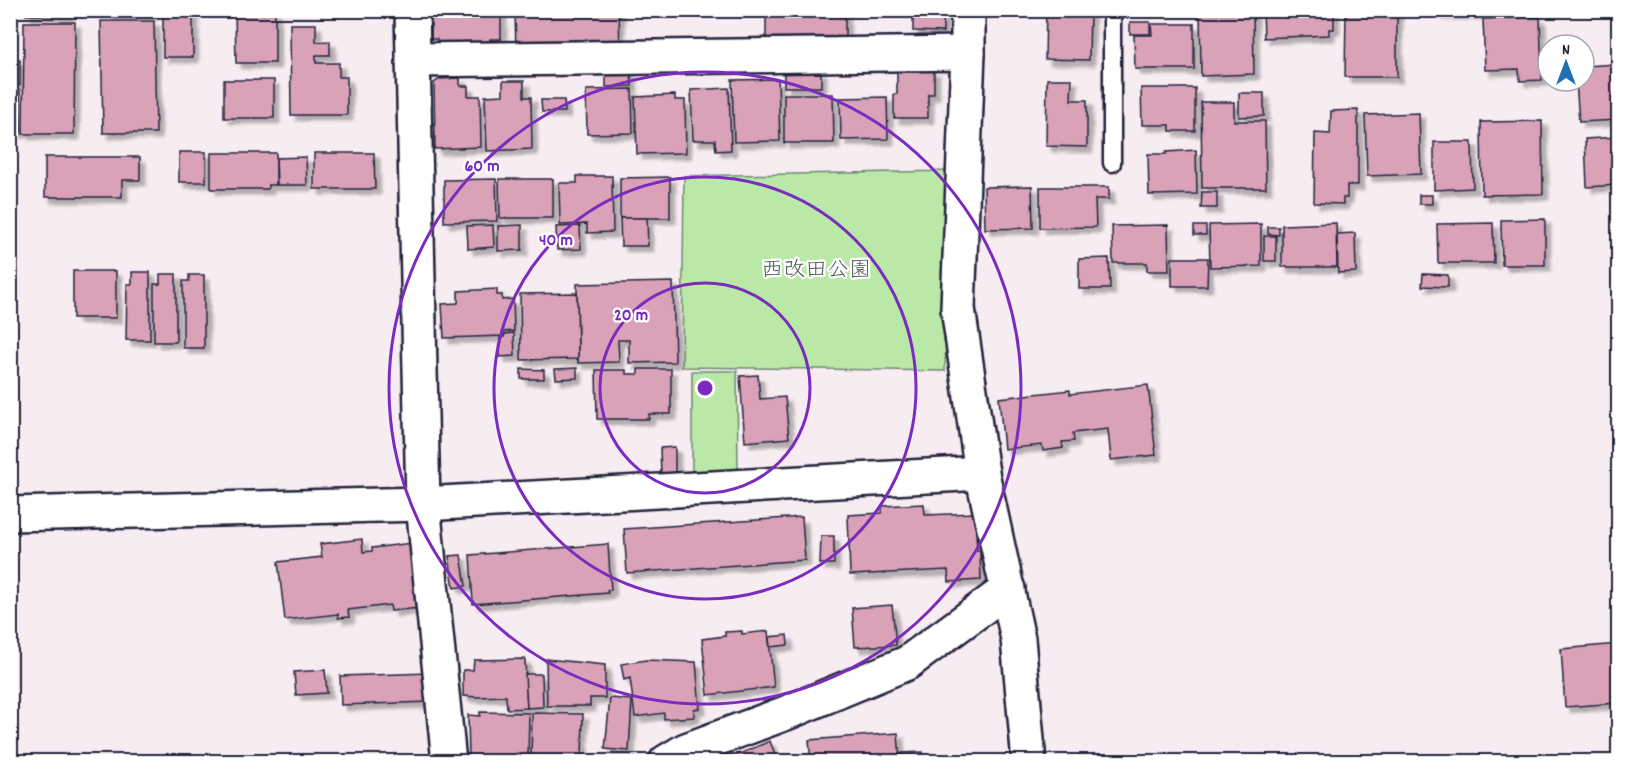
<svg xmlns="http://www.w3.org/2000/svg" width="1629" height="772" viewBox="0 0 1629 772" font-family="Dekko,'Klee One',sans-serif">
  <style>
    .green { fill: #bae9a7; stroke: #6e8671; stroke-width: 1.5 }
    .building { fill: #d9a2b8; stroke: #22223b; stroke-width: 1.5; filter: url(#shadow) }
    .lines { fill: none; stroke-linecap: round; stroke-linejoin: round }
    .service-casing { stroke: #22223b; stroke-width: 21 }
    .minor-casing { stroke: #22223b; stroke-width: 38 }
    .service { stroke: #fff; stroke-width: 16 }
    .minor { stroke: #fff; stroke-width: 33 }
    .ring { fill: none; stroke: #7b2cbf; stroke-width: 3 }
    .labels { text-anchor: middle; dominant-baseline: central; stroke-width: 4.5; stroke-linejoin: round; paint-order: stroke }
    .park-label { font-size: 22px; fill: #505e5b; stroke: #fff }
    .centre { fill: #7b2cbf; stroke: #fff; stroke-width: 3 }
    .ring-label { font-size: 18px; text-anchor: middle; font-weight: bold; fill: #7b2cbf; stroke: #fff; stroke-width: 4.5; stroke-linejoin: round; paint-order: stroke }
  </style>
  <defs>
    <filter id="shadow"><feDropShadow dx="5.5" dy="5.5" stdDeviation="1.5" flood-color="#0004"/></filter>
  </defs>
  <rect width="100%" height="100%" fill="#f7ecf1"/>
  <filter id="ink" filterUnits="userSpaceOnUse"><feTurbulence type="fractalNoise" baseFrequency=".0167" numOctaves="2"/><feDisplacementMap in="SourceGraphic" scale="12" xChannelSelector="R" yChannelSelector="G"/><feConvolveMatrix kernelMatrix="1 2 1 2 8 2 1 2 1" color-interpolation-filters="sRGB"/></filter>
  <g filter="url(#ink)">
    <g class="green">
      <polygon points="951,171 945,371 682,367 684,176"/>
      <polygon points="692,371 737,371 738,474 692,474"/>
    </g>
    <g class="building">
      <polygon points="26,10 67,10 68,15 26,15"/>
      <polygon points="108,10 151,10 151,15 108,16"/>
      <polygon points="165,10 176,10 176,13 193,13 193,57 163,57 163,13 165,13"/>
      <polygon points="235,10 275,10 275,63 236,63"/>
      <polygon points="454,10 501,10 501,39 490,39 490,46 437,44 437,39 431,39 431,16 454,16"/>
      <polygon points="515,10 619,10 620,51 516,53"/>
      <polygon points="766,10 845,10 845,41 766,42"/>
      <polygon points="913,10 943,10 943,32 913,31"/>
      <polygon points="1046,10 1090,10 1089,60 1045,59"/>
      <polygon points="1200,10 1253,10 1254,74 1201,76"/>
      <polygon points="1263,10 1334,10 1334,29 1329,29 1329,35 1264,38"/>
      <polygon points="1346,10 1397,10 1397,77 1345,77"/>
      <polygon points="1437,10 1498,10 1498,13 1437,14"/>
      <polygon points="1540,17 1542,80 1520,81 1519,69 1485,70 1483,19"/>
      <polygon points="101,21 154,21 156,133 103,133"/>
      <polygon points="24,22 75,22 74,134 23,134"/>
      <rect x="1130" y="22" width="20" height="12"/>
      <polygon points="290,24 316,24 316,42 330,41 330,55 316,55 316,63 339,63 339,77 347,77 347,115 291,115"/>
      <polygon points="1151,24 1194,24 1194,69 1135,69 1134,35 1152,35"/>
      <polygon points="20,60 20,85 10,85 10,61"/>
      <polygon points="1618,64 1618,120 1579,122 1576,81 1584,81 1584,66"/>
      <polygon points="821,70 821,87 784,87 784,71"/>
      <polygon points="897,70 934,70 934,94 928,94 928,118 894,118 894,94 897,94"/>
      <polygon points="631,71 632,86 606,87 606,72"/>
      <polygon points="460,78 460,86 468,86 468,96 480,96 481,147 435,149 434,83 440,79"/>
      <polygon points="778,79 780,141 734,142 732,80"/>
      <polygon points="1047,79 1072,79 1071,100 1087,100 1087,147 1046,146"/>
      <rect x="224" y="80" width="50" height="38"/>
      <polygon points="503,81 524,81 524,97 531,97 532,149 487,151 485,96 503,95"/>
      <polygon points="729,88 731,150 716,151 715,140 693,140 691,90"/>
      <polygon points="1141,88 1195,88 1195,131 1170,131 1170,125 1142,125"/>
      <polygon points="632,89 633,133 587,134 586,90"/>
      <polygon points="10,90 20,90 21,132 10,132"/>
      <polygon points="1239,93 1264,93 1264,116 1239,117"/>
      <polygon points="784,94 833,94 834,143 784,143"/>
      <polygon points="675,95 675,100 685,100 686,153 637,154 635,97"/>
      <polygon points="887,97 888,139 841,140 840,98"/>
      <polygon points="541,100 564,100 565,112 542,112"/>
      <polygon points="1201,102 1234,102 1234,121 1265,121 1266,188 1202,188"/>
      <polygon points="1358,110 1358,185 1347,185 1347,198 1343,198 1343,204 1314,203 1315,133 1330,134 1331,111"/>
      <polygon points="1419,113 1421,174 1367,176 1365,115"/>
      <polygon points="1542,121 1543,194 1482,195 1481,122"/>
      <polygon points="1618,137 1618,185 1587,187 1585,139"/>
      <polygon points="1434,142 1472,142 1473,188 1434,190"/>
      <polygon points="1196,150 1197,194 1149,195 1148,154 1166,154 1166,152"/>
      <rect x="179" y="152" width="27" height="30"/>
      <polygon points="211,153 276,153 276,185 268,185 268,189 211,189"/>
      <polygon points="314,153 374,153 375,189 314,189"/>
      <polygon points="45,157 140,157 140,180 122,180 122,197 45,197"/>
      <polygon points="306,157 307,185 277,185 276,158"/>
      <polygon points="577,176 612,176 613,232 587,233 587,224 560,225 559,183 577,183"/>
      <polygon points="670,177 670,218 620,218 620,178"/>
      <polygon points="496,179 497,221 444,222 444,180"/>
      <polygon points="499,179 553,179 553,218 500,218"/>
      <polygon points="1032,186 1033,228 985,229 984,187"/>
      <polygon points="1040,187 1109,187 1109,199 1095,199 1096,227 1040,228"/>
      <polygon points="1202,192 1217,192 1217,208 1201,208"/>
      <rect x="1419" y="195" width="13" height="9"/>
      <polygon points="620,218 647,218 648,246 621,246"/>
      <polygon points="1545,219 1545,265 1502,265 1501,220"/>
      <polygon points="1336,223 1337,267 1282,267 1282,225"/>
      <polygon points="1493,223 1494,263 1438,263 1437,224"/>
      <polygon points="1261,224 1261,266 1210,267 1209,225"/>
      <polygon points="493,225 494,247 468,249 467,226"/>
      <polygon points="522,225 522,250 498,251 498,226"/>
      <polygon points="1168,225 1169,271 1147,271 1147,263 1113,263 1112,226"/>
      <polygon points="580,226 581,249 557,250 556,227"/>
      <rect x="1194" y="226" width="12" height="9"/>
      <polygon points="1268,227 1279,227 1279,235 1268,234"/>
      <polygon points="1355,233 1356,272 1338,273 1337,234"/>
      <rect x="1264" y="236" width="12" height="25"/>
      <polygon points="1109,258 1110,289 1079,289 1079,259"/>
      <polygon points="1172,258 1208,258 1207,286 1172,286"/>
      <rect x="73" y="271" width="43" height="47"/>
      <polygon points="132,272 150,272 150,340 126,340 127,284 132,284"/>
      <polygon points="160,274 176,274 176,342 154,342 154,284 160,284"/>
      <polygon points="1423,274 1448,275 1448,287 1422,286"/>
      <polygon points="189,275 204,275 204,348 183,348 183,281 189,281"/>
      <polygon points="673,282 675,362 629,363 629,340 618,340 619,362 578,363 577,284"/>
      <polygon points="497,289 497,295 502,295 502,300 513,299 514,331 503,332 503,336 444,338 442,304 458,303 458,291"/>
      <polygon points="577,293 578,359 521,360 520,294"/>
      <polygon points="514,333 515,356 500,357 500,337 504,337 505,334"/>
      <polygon points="577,368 577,378 556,379 555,369"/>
      <polygon points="521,369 544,370 544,379 521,379"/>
      <polygon points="638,369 671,369 671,414 649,414 649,419 597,419 596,370 626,370 626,374 638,374"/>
      <polygon points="758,375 760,399 785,397 789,438 745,442 740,376"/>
      <polygon points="1148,385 1156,455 1111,460 1108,429 1073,433 1074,441 1062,442 1063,448 1043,451 1042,445 1004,449 999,398 1070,390 1070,394"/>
      <polygon points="675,447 675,475 661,475 660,448"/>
      <polygon points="924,504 925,515 975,513 977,551 980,551 981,580 949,582 948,570 850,575 848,515 882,513 882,506"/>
      <polygon points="802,517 805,560 627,573 624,529"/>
      <polygon points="821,536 834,536 834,564 820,564"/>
      <polygon points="362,539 363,552 372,551 372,548 412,543 419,608 391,611 390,605 348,610 349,617 338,618 338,614 285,620 278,562 322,557 320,544"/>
      <polygon points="608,544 611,590 607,590 608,593 473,604 470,555"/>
      <polygon points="461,555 466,586 454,588 449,556"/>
      <polygon points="892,605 896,645 855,647 852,608"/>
      <polygon points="742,631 742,634 768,631 774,687 708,695 702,639 725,636 725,632"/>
      <polygon points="787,635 788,645 770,647 769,637"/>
      <polygon points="1618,644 1618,703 1565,707 1561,649"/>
      <polygon points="525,659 527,708 507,709 506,696 477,697 463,696 463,670 473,670 474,660"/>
      <polygon points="546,659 605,665 605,698 590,698 590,706 547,706"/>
      <polygon points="646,660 696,662 700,708 694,709 694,717 664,719 664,713 635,717 630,678 624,680 621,664"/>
      <polygon points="325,670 327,693 296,695 294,672"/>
      <polygon points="430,673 430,702 341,705 340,676"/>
      <polygon points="525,674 542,674 543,707 527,708"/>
      <polygon points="610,698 632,700 629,751 605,749"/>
      <polygon points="480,712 529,713 528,758 469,758 468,715 480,716"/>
      <polygon points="532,713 583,714 582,759 531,758"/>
      <polygon points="898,733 900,762 811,762 809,740"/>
      <polygon points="770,741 778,762 732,762 730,758"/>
      <polygon points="923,752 923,762 902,762 902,753"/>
    </g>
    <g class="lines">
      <g class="service-casing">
        <polyline id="service" points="1112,163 1112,10"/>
      </g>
      <g class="minor-casing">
        <g id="minor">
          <polyline points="412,10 423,504 449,762"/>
          <polyline points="968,10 968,53 958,308 982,473 1018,639 1029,762"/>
          <polyline points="413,60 968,53"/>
          <polyline points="10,514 423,504 982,473"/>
          <polyline points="666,762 686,750 786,713 907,663 1008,589"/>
        </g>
      </g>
      <use href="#service" class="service"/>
      <use href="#minor" class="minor"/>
    </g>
  </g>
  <g class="ring">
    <circle cx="705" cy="388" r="105"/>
    <circle cx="705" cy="388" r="211"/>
    <circle cx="705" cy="388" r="316"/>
  </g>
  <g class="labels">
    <g class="park-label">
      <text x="816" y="271">西改田公園</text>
    </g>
  </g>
  <circle cx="705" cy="388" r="9" class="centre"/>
  <g class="ring-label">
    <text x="482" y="171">60 m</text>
    <text x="556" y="245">40 m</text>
    <text x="631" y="320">20 m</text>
  </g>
  <rect width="1629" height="772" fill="none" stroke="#fff" stroke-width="36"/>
  <rect x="18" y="18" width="1593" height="736" fill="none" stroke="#22223b" stroke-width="2" filter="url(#ink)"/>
  <g transform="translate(1566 63)"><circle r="28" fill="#ffffff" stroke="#a7a7b1" stroke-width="1.5"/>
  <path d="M0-4.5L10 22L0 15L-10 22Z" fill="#1f6fb2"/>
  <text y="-9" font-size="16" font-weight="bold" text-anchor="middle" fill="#22223b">N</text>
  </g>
</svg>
